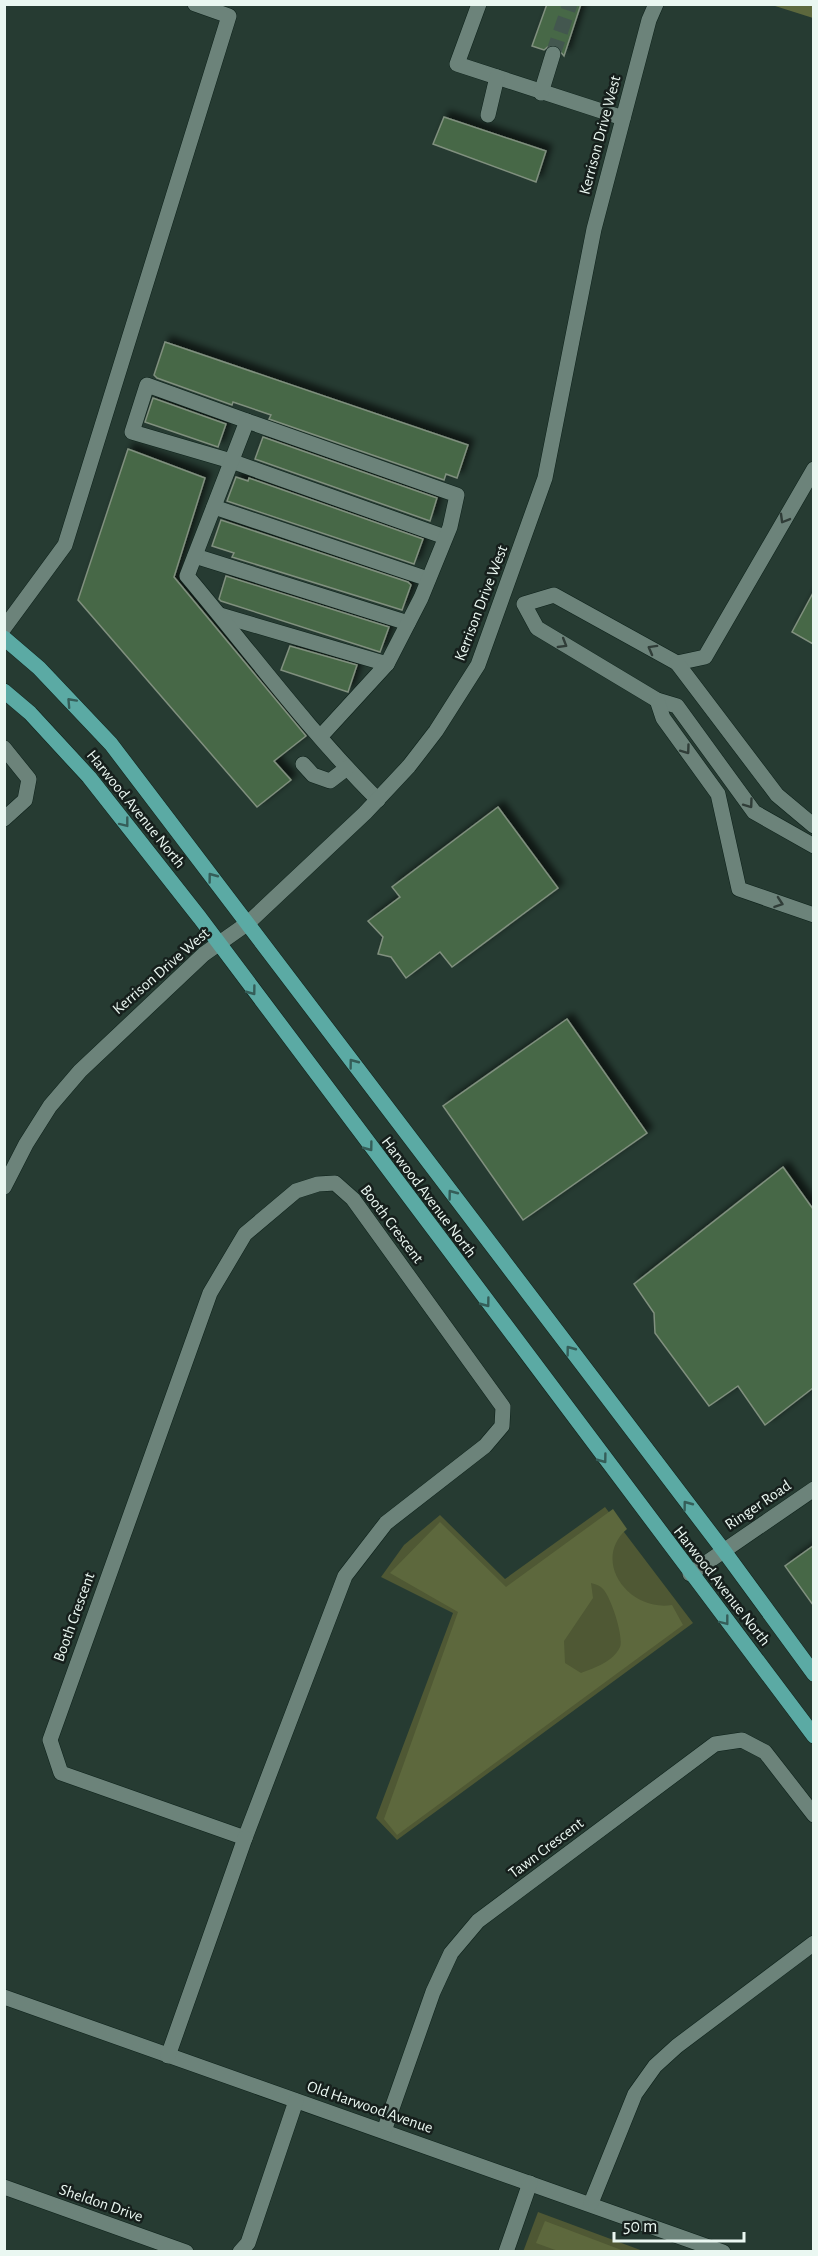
<svg xmlns="http://www.w3.org/2000/svg" width="818" height="2256" viewBox="0 0 818 2256" font-family="'Alegreya Sans',sans-serif">
  <style>
    .green { fill: #4f5834 }
    .forest { fill: #5d683d; fill-rule: evenodd }
    .building { fill: #476846; stroke: #80907f; stroke-width: 1.5; filter: url(#shadow) }
    .lines { fill: none; stroke-linecap: round; stroke-linejoin: round }
    .minor-tunnel { stroke: #43574f; stroke-width: 15; stroke-dasharray: 15 8; stroke-linecap: butt }
    .minor-casing { stroke: #0d211a; stroke-width: 16 }
    .major-casing { stroke: #0d211a; stroke-width: 16 }
    .minor { stroke: #6c837a; stroke-width: 15 }
    .major { stroke: #5baaa4; stroke-width: 15 }
    .oneway { stroke: #303d38 }
    .oneway2 { stroke: #355e59 }
    .labels { text-anchor: middle; dominant-baseline: central; stroke-width: 5; stroke-linejoin: round; paint-order: stroke }
    .street-label { font-size: 16px; fill: #eaf7f1; stroke: #161f1c }
  </style>
  <defs>
    <filter id="shadow"><feDropShadow dx="5.5" dy="-5.5" stdDeviation="3" flood-color="#0009"/></filter>
  </defs>
  <rect width="100%" height="100%" fill="#263b32"/>
  <g class="green">
    <polygon points="605,1507 693,1623 397,1840 376,1818 453,1613 381,1577 404,1545 440,1515 505,1579"/>
    <polygon points="538,2212 643,2251 523,2252"/>
  </g>
  <g class="forest">
    <polygon points="772,5 813,5 813,18"/>
    <path d="M613,1509L627,1529C591,1560 628,1612 672,1605L683,1625L397,1835L384,1819L458,1612L390,1573L440,1522L506,1587ZM591,1583C595,1584 601,1586 603,1589C611,1597 624,1637 620,1647C613,1662 594,1668 581,1673L565,1663L564,1641L593,1598Z"/>
    <polygon points="545,2221 624,2251 558,2251 536,2243"/>
  </g>
  <g class="building">
    <polygon points="547,4 581,4 564,56 555,45 550,45 544,50 532,46"/>
    <polygon points="444,117 546,151 536,182 433,144"/>
    <polygon points="165,342 468,445 457,478 446,474 444,480 269,419 271,415 233,402 232,405 157,378 154,375"/>
    <polygon points="153,398 226,424 218,447 145,422"/>
    <polygon points="263,437 437,498 430,521 255,459"/>
    <polygon points="128,449 205,478 174,577 306,736 274,761 291,780 257,807 78,600"/>
    <polygon points="236,477 248,481 249,478 423,539 414,564 227,501"/>
    <polygon points="221,520 408,582 411,585 402,610 232,557 234,553 212,546"/>
    <polygon points="226,576 389,627 380,652 221,601 219,599"/>
    <polygon points="813,593 813,644 792,632"/>
    <polygon points="290,646 357,665 348,692 281,670"/>
    <polygon points="498,807 558,888 452,967 440,952 406,978 391,957 378,954 383,937 368,921 400,897 392,887"/>
    <polygon points="567,1019 647,1133 523,1220 443,1106"/>
    <polygon points="783,1167 813,1209 813,1388 765,1425 738,1386 709,1406 655,1333 654,1313 634,1284"/>
    <polygon points="813,1546 813,1605 785,1566"/>
  </g>
  <g class="lines">
    <polyline class="minor-tunnel" points="553,54 570,4"/>
    <g class="minor-casing">
      <g id="minor">
        <polyline points="479,4 457,64 623,118"/>
        <polyline points="541,93 553,54"/>
        <polyline points="488,115 497,77"/>
        <polyline points="247,421 147,385 132,432 231,461 445,537"/>
        <polyline points="814,469 705,657 677,663 554,595 524,604 537,628 657,700 677,706 754,812 814,846"/>
        <polyline points="214,507 428,579"/>
        <polyline points="195,556 408,623"/>
        <polyline points="220,615 387,664"/>
        <polyline points="4,628 65,545 229,16 195,4"/>
        <polyline points="677,663 777,795 814,826"/>
        <polyline points="657,700 663,718 718,794 739,889 814,915"/>
        <path d="M321,736L387,664L421,598L450,527L457,495L247,421L187,576C250,651 309,731 378,800"/>
        <polyline points="4,748 29,779 25,800 4,819"/>
        <polyline points="303,764 313,775 330,781 347,768"/>
        <polygon points="335,1183 353,1199 503,1407 502,1426 485,1446 386,1523 345,1576 245,1838 61,1773 50,1740 210,1293 245,1234 296,1191 318,1184"/>
        <polyline points="4,1187 26,1144 50,1106 80,1071 204,954 248,923 365,813 409,766 436,731 478,665 545,478 594,229 649,20 656,4"/>
        <polyline points="690,1574 814,1489"/>
        <polyline points="4,1997 723,2252"/>
        <polyline points="168,2056 245,1838"/>
        <polyline points="384,2131 433,1992 451,1953 478,1921 715,1744 742,1740 765,1752 814,1815"/>
        <polyline points="4,2187 186,2252"/>
        <polyline points="591,2203 635,2094 655,2066 677,2046 814,1943"/>
        <polyline points="240,2252 248,2243 296,2101"/>
        <polyline points="506,2252 530,2183"/>
      </g>
    </g>
    <g class="major-casing">
      <g id="major">
        <polyline points="4,638 39,668 111,744 724,1551 814,1674"/>
        <polyline points="4,691 30,713 89,777 200,918 814,1736"/>
      </g>
    </g>
    <use href="#minor" class="minor"/>
    <use href="#major" class="major"/>
  </g>
  <defs><path id="oneway-chevron" d="M-2-3.5L2.5 0L-2 3.5" fill="none" stroke-width="1.6" stroke-linecap="round" stroke-linejoin="round" transform="scale(1.5)"/></defs>
  <g class="oneway">
    <use href="#oneway-chevron" transform="translate(784 519) rotate(120)"/>
    <use href="#oneway-chevron" transform="translate(563 644) rotate(31)"/>
    <use href="#oneway-chevron" transform="translate(652 649) rotate(-151)"/>
    <use href="#oneway-chevron" transform="translate(686 750) rotate(54)"/>
    <use href="#oneway-chevron" transform="translate(749 804) rotate(54)"/>
    <use href="#oneway-chevron" transform="translate(779 903) rotate(19)"/>
  </g>
  <g class="oneway2">
    <use href="#oneway-chevron" transform="translate(71 702) rotate(-133)"/>
    <use href="#oneway-chevron" transform="translate(125 823) rotate(52)"/>
    <use href="#oneway-chevron" transform="translate(212 877) rotate(-127)"/>
    <use href="#oneway-chevron" transform="translate(252 991) rotate(53)"/>
    <use href="#oneway-chevron" transform="translate(353 1063) rotate(-127)"/>
    <use href="#oneway-chevron" transform="translate(369 1147) rotate(53)"/>
    <use href="#oneway-chevron" transform="translate(452 1194) rotate(-127)"/>
    <use href="#oneway-chevron" transform="translate(486 1303) rotate(53)"/>
    <use href="#oneway-chevron" transform="translate(570 1350) rotate(-127)"/>
    <use href="#oneway-chevron" transform="translate(603 1459) rotate(53)"/>
    <use href="#oneway-chevron" transform="translate(687 1505) rotate(-127)"/>
    <use href="#oneway-chevron" transform="translate(725 1621) rotate(52)"/>
  </g>
  <g class="labels">
    <g class="street-label">
      <text transform="translate(600 135) rotate(-75)">Kerrison Drive West</text>
      <text transform="translate(481 603) rotate(-69)">Kerrison Drive West</text>
      <text transform="translate(136 809) rotate(51)">Harwood Avenue North</text>
      <text transform="translate(161 971) rotate(-41)">Kerrison Drive West</text>
      <text transform="translate(429 1197) rotate(53)">Harwood Avenue North</text>
      <text transform="translate(392 1224) rotate(53)">Booth Crescent</text>
      <text transform="translate(758 1505) rotate(-34)">Ringer Road</text>
      <text transform="translate(722 1586) rotate(52)">Harwood Avenue North</text>
      <text transform="translate(74 1617) rotate(-70)">Booth Crescent</text>
      <text transform="translate(546 1848) rotate(-37)">Tawn Crescent</text>
      <text transform="translate(370 2107) rotate(19)">Old Harwood Avenue</text>
      <text transform="translate(101 2203) rotate(19)">Sheldon Drive</text>
    </g>
  </g>
  <rect width="818" height="2256" fill="none" stroke="#eaf7f1" stroke-width="12"/>
  <path d="M614 2232v9h130v-9" fill="none" stroke="#eaf7f1" stroke-width="3"/>
  <text x="623" y="2232" font-size="18" fill="#eaf7f1" stroke="#161f1c" stroke-width="4.5" paint-order="stroke">50 m</text>
</svg>
